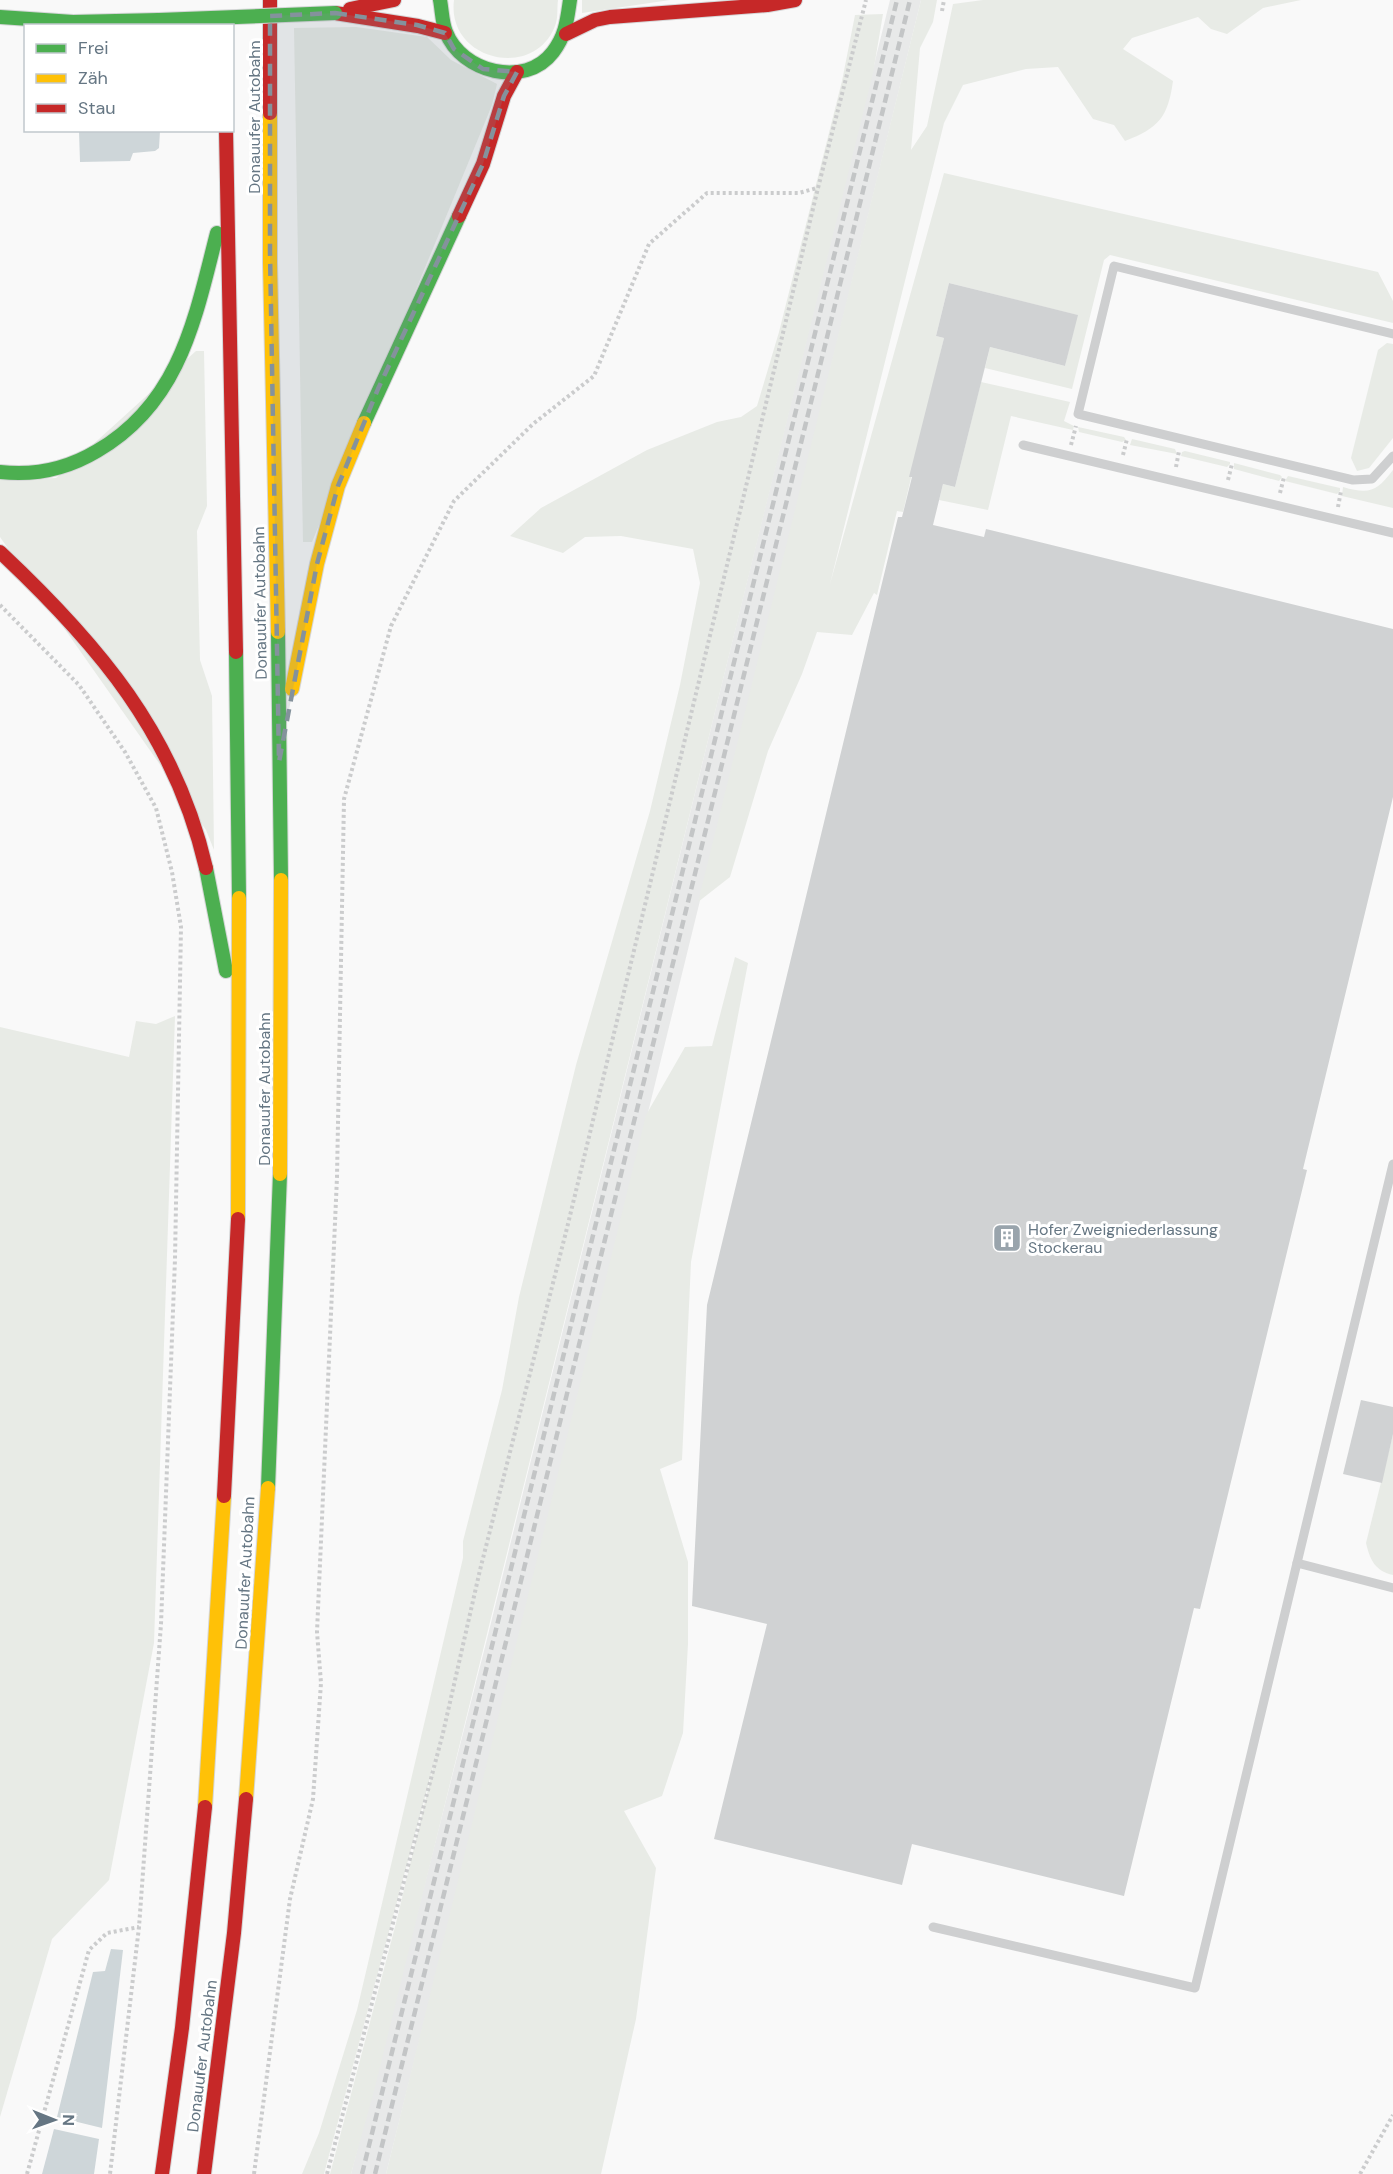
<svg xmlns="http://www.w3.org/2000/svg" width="1393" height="2174" viewBox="0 0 1393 2174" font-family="'DM Sans',sans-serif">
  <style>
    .built { fill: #e8e9e9 }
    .green { fill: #e8ebe6 }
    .water { fill: #ced6d9 }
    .building { fill: #d0d2d3 }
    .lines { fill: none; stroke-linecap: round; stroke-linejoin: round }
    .fast-casing { stroke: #d5d6d7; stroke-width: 16 }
    .slow-casing { stroke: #d5d6d7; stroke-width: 16 }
    .jam-casing { stroke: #d5d6d7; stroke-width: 16 }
    .path { stroke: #cbcccd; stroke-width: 4; stroke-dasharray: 3 3; stroke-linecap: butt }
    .lane { stroke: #cecfd0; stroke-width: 9 }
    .fast { stroke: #4caf50; stroke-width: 14 }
    .slow { stroke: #ffc107; stroke-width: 14 }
    .jam { stroke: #c62828; stroke-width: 14 }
    .rail { stroke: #c3c5c6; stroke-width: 4.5; stroke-dasharray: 9 4.5; stroke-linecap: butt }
    .fast-bridge-casing { stroke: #d5d6d7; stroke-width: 16; stroke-linecap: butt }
    .fast-bridge { stroke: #4caf50; stroke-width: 14 }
    .marked { fill: #84929c; fill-opacity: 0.2; stroke: #84929c; stroke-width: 4.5; stroke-dasharray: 12 8; stroke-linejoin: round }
    .labels { text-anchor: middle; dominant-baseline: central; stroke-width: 6; stroke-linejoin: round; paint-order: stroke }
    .street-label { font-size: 16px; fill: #657683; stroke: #fff }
    .poi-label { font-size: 16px; fill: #657683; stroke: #fff; text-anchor: start }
  </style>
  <rect width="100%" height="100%" fill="#f9f9f9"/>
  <polygon class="built" points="890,0 921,0 467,1850 386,2174 351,2174 487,1639"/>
  <g class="green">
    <path d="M454,0H558C557,7 558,16 556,23C537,82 446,61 454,0Z"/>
    <polygon points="582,0 670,0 582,13"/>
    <path d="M921,0H937L933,22L920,48L911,150L927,126L953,4L983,0H1301L1263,8L1227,34L1211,29L1198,17L1132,38L1123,49L1173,81C1168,117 1159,128 1125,141L1114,125L1093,119L1058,67L1026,69L963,85L944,123L830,584L944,173L1378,272L1393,301V323L1110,255L1104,260L1072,389L985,368L990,347L1065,366L1077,315L949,283L936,336L944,338L903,512L897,511L877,595L874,593L852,635L817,632L802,674L768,751L730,877L698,902Z"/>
    <polygon points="883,14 873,73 375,2087 351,2174 330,2174 396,1923 437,1752 324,2174 302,2174 319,2133 357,2010 463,1558 463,1541 502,1390 519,1297 576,1065 650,811 680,685 700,583 693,549 621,536 585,537 563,553 510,536 541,508 647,450 717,422 741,417 757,406 779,332 842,81 855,15"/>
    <polygon points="356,27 427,37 451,60 497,84 492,105 312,542 303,542 294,28"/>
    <polygon points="1387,343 1393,344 1393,438 1369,468 1357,471 1351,458 1378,350"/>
    <polygon points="196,351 204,351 207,506 197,531 200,660 212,696 214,850 206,830 0,537 0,480 56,478"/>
    <polygon points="981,382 1070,402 1064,421 1074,426 1073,430 1011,416 988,510 939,500 943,484 955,487"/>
    <polygon points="1078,427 1124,437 1126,440 1122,442 1079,432"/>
    <polygon points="1132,439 1175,449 1177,454 1130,445"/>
    <polygon points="1185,451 1230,462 1230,464 1227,467 1181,456 1182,452"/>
    <polygon points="1234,463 1280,475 1282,477 1279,481 1234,469"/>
    <path d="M1393,470V508L1342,496L1343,487C1370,495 1377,491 1393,470Z"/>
    <polygon points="1288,476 1340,488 1340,491 1337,494 1285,481"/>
    <polygon points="735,957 748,963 691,1262 682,1460 660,1469 688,1562 688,1644 683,1733 662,1796 624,1811 656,1868 636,2019 601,2174 386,2174 646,1115 685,1047 712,1046"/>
    <polygon points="175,1016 154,1643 109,1880 52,1939 0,2117 0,1027 129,1057 136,1021 156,1024"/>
    <path d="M1393,1434V1575C1375,1571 1370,1560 1366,1543Z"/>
  </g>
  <g class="water">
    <polygon points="79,131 160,131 159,148 155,151 133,153 130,161 80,162"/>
    <polygon points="111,1949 123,1950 102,2128 57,2117 93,1972 105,1971"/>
    <polygon points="54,2129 99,2139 94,2174 42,2174"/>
  </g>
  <g class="building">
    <polygon points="949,283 1078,315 1065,366 990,347 955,487 943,484 933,525 984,537 986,529 1393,629 1393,797 1303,1169 1307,1170 1200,1609 1194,1608 1124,1896 912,1844 902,1885 714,1839 767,1624 692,1606 707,1305 898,517 902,517 912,477 909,477 944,338 936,336"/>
    <polygon points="1361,1400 1393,1407 1393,1434 1382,1483 1343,1474"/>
  </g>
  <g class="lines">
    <g class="fast-casing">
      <g id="fast">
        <path d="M440,0C442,10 442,23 446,32C461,72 525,89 553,52C566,35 567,20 570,0"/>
        <polyline points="0,17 73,22 159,20"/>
        <polyline points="364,423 459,216"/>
        <path d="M0,472C35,476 67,469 97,451C180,403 195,319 217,233"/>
        <polyline points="278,632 281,880"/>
        <polyline points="236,652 239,898"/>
        <polyline points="206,868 226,971"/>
        <polyline points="268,1488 280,1174"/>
      </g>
    </g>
    <g class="slow-casing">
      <g id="slow">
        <polyline points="270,113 270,263 278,632"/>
        <polyline points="292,689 317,564 338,486 364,423"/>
        <polyline points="280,1174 281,880"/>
        <polyline points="238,1219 239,898"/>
        <polyline points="246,1799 268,1488"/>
        <polyline points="205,1807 224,1496"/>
      </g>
    </g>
    <g class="jam-casing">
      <g id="jam">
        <polyline points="270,0 270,113"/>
        <polyline points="350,9 394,0"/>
        <polyline points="335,13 418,26 445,33"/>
        <polyline points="566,34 595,20 610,17 767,5 795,0"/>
        <polyline points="226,130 236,652"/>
        <polyline points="459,216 483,164 504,96 517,72"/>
        <path d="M0,552C98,644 175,734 206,868"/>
        <polyline points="224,1496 238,1219"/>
        <polyline points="162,2174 182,2028 205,1807"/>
        <polyline points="204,2174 234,1933 246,1799"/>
      </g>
    </g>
    <g class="path">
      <polyline points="942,11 944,0"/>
      <polyline points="1071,445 1076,426"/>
      <polyline points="1123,455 1127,439"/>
      <polyline points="1176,467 1179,451"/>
      <polyline points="1228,480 1232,464"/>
      <polyline points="1280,493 1284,477"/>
      <polyline points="1338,507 1341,491"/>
      <polyline points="0,605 79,685 125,752 156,808 172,872 181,927 175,1259 161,1624 139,1927 110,2174"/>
      <polyline points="27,2174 89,1950 107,1933 139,1927"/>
      <polyline points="254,2174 290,1899 313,1799 321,1683 317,1632 337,1177 344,799 391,626 454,501 533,424 594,376 649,244 707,193 799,193 817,188"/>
      <polyline points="327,2174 443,1733 480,1570 567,1228 818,188 866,0"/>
      <polyline points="1360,2174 1393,2115"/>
    </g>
    <g class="lane">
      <polyline points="1393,334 1114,266 1078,414 1353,480 1372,479 1393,456"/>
      <polyline points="1023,445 1393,533"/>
      <polyline points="1297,1563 1393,1164"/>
      <polyline points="933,1927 1195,1988 1297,1563 1393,1588"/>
    </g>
    <use href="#fast" class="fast"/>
    <use href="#slow" class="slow"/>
    <use href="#jam" class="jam"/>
    <g class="rail">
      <polyline points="362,2174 897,0"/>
      <polyline points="375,2174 910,0"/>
    </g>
    <g class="fast-bridge-casing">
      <polyline id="fast-bridge" points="159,20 335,13"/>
    </g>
    <use href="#fast-bridge" class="fast-bridge"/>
  </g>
  <path class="marked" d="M335,13L417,25L445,33L454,49L483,69L517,72L504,96L483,164L378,389L338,486L317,564L279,762L270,252V16Z"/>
  <defs>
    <g id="building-square" transform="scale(1.5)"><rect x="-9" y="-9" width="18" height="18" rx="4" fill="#99a4ac" stroke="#fff"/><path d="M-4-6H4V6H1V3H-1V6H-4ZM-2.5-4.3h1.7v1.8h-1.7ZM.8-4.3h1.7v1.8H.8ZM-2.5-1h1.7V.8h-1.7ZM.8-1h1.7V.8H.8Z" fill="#fff"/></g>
  </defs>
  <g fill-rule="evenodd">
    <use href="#building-square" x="1007" y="1238"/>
  </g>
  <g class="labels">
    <g class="street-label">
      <text transform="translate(254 117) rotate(-90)">Donauufer Autobahn</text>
      <text transform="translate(260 603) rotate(-91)">Donauufer Autobahn</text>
      <text transform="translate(264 1089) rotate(-90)">Donauufer Autobahn</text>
      <text transform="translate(245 1573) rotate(-87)">Donauufer Autobahn</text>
      <text transform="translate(202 2056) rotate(-83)">Donauufer Autobahn</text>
    </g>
    <g class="poi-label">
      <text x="1028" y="1229">Hofer Zweigniederlassung<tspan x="1028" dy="18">Stockerau</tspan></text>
    </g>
  </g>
  <rect x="24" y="24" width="210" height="108" fill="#ffffff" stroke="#c1c8cd" stroke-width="1.5"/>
  <rect x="36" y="44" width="30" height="9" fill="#4caf50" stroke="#c1c8cd" stroke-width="1.5"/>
  <text x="78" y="54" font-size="18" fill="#657683">Frei</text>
  <rect x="36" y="74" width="30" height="9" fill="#ffc107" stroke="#c1c8cd" stroke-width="1.5"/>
  <text x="78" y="84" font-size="18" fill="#657683">Zäh</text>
  <rect x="36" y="104" width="30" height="9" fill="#c62828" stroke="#c1c8cd" stroke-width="1.5"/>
  <text x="78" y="114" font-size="18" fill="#657683">Stau</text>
  <g transform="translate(54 2120) rotate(91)" stroke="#ffffff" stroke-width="4.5" paint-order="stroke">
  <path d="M0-4.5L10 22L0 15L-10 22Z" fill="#657683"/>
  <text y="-9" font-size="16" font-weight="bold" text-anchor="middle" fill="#657683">N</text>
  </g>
</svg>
